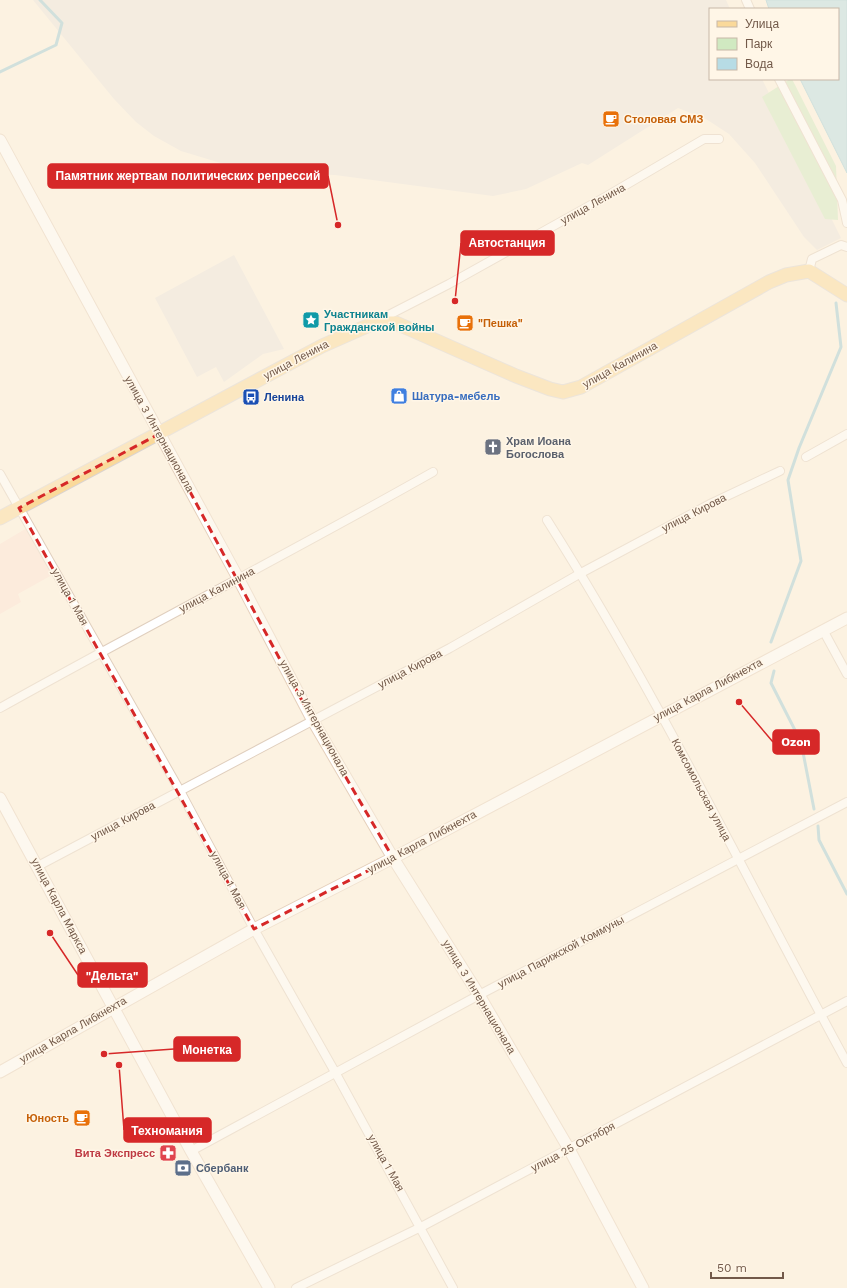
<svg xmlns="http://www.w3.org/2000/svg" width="847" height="1288" viewBox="0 0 847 1288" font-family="'Work Sans',sans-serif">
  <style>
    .commercial { fill: #fce2d5 }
    .industrial { fill: #ebe4dd }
    .green { fill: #d0e9c1 }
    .water { fill: #b7dce5; stroke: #9dcbd6 }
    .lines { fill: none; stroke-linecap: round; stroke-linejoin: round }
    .stream { stroke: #9dcbd6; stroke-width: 3 }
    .street-casing { stroke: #e0cfbe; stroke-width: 10 }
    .secondary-casing { stroke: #e5d0bc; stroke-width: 13 }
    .primary-casing { stroke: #dad4d0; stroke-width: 15 }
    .street { stroke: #fff; stroke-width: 8 }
    .secondary { stroke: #fff; stroke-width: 11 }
    .primary { stroke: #fad99a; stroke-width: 13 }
    .marked { fill: none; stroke: #d62828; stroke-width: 3; stroke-dasharray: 8 5; stroke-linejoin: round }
    .labels { text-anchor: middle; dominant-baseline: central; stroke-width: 3; stroke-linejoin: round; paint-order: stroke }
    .food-label { font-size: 11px; font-weight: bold; fill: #c56008; stroke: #fff6e7; text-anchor: start }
    .street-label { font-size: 11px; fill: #725949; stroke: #fff6e7 }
    .culture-label { font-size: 11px; font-weight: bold; fill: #0d838f; stroke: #fff6e7; text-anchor: start }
    .shop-label { font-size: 11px; font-weight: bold; fill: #366cbe; stroke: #fff6e7; text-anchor: start }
    .transit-label { font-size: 11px; font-weight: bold; fill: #164399; stroke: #fff6e7; text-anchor: start }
    .worship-label { font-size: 11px; font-weight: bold; fill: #5b616d; stroke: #fff6e7; text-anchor: start }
    .health-label { font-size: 11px; font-weight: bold; fill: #be3a42; stroke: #fff6e7; text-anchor: end }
    .service-label { font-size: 11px; font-weight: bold; fill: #4e5e75; stroke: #fff6e7; text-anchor: start }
    .leader { fill: none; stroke: #d62828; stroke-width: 1.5 }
    .callout-dot { fill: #d62828; stroke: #fff6e7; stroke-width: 1.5 }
    .callout { fill: #d62828; stroke: #d62828; stroke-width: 1.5 }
    .callout-label { font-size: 12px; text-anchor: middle; font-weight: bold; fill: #fff }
  </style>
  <rect width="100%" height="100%" fill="#fcf2e1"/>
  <polygon class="commercial" points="27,528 52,575 18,594 21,602 0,614 0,544"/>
  <g class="industrial">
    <polygon points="33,0 726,0 730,9 710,9 710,79 762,79 841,238 817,250 804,237 755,163 729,134 706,119 678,108 588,165 582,163 526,189 493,196 335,175 287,173 224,164 181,151 154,136 136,122 114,99"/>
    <polygon points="234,255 284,349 263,354 224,382 216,367 197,377 155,298"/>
  </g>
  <polygon class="green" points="790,79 792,79 836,166 838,220 825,219 762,97"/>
  <polygon class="water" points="766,0 847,0 847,173 800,79 838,79 838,9 769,9"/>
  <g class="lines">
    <g class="stream">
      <polyline points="0,72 56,45 62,23 40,0"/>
      <polyline points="771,642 801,561 788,480 799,448 841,347 836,303"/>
      <polyline points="774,671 771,683 801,742 814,809"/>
      <polyline points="818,826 819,840 847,894"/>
    </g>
    <g class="street-casing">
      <g id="street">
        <polyline points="746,0 750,9"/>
        <polyline points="779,79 842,200 847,223"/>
        <polyline points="809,271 812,259 841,245 847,247"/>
        <polyline points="377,321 449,284 607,196 704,139 719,139"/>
        <polyline points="806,457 847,434"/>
        <polyline points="0,474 180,791 254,929 335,1072 453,1288"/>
        <path d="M547,520C658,695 748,882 847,1063"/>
        <polyline points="823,630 847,674"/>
        <path d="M0,708C143,628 290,553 433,472"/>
        <polyline points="38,866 450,648 581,573 712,503 780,471"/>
        <polyline points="191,1151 479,995 847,802"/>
        <polyline points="296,1288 421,1227 847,1001"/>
      </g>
    </g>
    <g class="secondary-casing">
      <g id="secondary">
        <polyline points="0,140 238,578 313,721 393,858 479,995 569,1149 643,1288"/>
        <polyline points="0,798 191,1151 269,1288"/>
        <polyline points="0,1072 254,929 393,858 847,618"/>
      </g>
    </g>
    <g class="primary-casing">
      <polyline id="primary" points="0,518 322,346 374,323 396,323 516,376 550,389 563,392 581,387 769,282 786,275 809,271 847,295"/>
    </g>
    <use href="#street" class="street"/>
    <use href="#secondary" class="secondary"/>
    <use href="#primary" class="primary"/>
  </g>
  <path d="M0 0H847V1288H0ZM159,434L313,721L393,858L254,929L19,508Z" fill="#fcf2e1" fill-opacity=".55" fill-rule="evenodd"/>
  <path class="marked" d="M159,434L313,721L393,858L254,929L19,508Z"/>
  <defs>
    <g id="cafe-square" transform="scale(0.9)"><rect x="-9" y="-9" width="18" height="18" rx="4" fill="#e8710a" stroke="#fff6e7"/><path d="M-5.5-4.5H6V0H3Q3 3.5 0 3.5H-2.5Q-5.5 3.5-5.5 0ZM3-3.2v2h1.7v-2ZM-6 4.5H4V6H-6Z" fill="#fff"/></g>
    <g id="sight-square" transform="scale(0.9)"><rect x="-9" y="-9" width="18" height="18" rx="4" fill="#0f9aa8" stroke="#fff6e7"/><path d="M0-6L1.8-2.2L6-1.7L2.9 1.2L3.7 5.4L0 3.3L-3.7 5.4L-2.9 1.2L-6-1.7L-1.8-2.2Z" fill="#fff"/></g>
    <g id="shop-square" transform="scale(0.9)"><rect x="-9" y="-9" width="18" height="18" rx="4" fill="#3f7fe0" stroke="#fff6e7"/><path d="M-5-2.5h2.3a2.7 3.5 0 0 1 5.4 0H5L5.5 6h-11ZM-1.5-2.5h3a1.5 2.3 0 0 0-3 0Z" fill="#fff"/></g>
    <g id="bus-square" transform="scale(0.9)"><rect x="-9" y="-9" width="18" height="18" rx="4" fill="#1a4fb4" stroke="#fff6e7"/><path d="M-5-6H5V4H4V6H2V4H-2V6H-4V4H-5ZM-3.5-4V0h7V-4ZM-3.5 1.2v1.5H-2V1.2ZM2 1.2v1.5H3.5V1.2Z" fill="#fff"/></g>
    <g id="church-square" transform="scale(0.9)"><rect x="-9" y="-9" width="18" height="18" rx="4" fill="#6b7280" stroke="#fff6e7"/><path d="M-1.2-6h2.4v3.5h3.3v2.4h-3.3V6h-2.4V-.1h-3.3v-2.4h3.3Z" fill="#fff"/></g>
    <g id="pharmacy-square" transform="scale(0.9)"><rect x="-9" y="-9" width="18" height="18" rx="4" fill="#e0444e" stroke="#fff6e7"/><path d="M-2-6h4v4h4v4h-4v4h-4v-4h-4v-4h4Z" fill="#fff"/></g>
    <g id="bank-square" transform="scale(0.9)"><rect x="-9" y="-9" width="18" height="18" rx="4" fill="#5c6f8a" stroke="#fff6e7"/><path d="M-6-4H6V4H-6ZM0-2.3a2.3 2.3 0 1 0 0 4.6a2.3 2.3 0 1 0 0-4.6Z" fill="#fff"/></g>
  </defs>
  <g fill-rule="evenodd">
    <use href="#cafe-square" x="611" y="119"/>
    <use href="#sight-square" x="311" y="320"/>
    <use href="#cafe-square" x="465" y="323"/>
    <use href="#shop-square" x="399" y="396"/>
    <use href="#bus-square" x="251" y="397"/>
    <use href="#church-square" x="493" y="447"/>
    <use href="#cafe-square" x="82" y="1118"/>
    <use href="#pharmacy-square" x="168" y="1153"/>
    <use href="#bank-square" x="183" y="1168"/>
  </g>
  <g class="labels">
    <g class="food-label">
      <text x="624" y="119">Столовая СМЗ</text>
      <text x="478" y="323">"Пешка"</text>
      <text x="69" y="1118" text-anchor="end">Юность</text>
    </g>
    <g class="street-label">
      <text transform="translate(593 204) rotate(-29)">улица Ленина</text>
      <text transform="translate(296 360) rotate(-28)">улица Ленина</text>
      <text transform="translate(620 365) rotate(-29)">улица Калинина</text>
      <text transform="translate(159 434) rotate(61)">улица 3 Интернационала</text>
      <text transform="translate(694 513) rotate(-27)">улица Кирова</text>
      <text transform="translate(217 590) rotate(-28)">улица Калинина</text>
      <text transform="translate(70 597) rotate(61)">улица 1 Мая</text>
      <text transform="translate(410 669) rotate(-28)">улица Кирова</text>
      <text transform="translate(708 690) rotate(-28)">улица Карла Либкнехта</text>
      <text transform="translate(314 718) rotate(61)">улица 3 Интернационала</text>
      <text transform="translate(701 790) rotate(62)">Комсомольская улица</text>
      <text transform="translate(123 821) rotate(-28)">улица Кирова</text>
      <text transform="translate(422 842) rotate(-28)">улица Карла Либкнехта</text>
      <text transform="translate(228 880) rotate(62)">улица 1 Мая</text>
      <text transform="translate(59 906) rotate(62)">улица Карла Маркса</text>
      <text transform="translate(561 952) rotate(-28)">улица Парижской Коммуны</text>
      <text transform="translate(479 997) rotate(59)">улица 3 Интернационала</text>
      <text transform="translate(73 1030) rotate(-30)">улица Карла Либкнехта</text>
      <text transform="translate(573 1147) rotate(-28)">улица 25 Октября</text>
      <text transform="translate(386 1163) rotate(61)">улица 1 Мая</text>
    </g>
    <g class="culture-label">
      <text x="324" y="314">Участникам<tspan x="324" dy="13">Гражданской войны</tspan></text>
    </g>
    <g class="shop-label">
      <text x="412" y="396">Шатура-мебель</text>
    </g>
    <g class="transit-label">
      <text x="264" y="397">Ленина</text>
    </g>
    <g class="worship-label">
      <text x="506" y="441">Храм Иоана<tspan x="506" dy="13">Богослова</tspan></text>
    </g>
    <g class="health-label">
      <text x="155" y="1153">Вита Экспресс</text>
    </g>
    <g class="service-label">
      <text x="196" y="1168">Сбербанк</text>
    </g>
  </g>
  <path class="leader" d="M338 225L328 176M455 301L461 243M739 702L773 742M50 933L78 975M104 1054L174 1049M119 1065L124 1130"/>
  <g class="callout-dot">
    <circle cx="338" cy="225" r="4"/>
    <circle cx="455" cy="301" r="4"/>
    <circle cx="739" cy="702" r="4"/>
    <circle cx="50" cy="933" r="4"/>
    <circle cx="104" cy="1054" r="4"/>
    <circle cx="119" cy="1065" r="4"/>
  </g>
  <g class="callout">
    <rect x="48" y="164" width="280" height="24" rx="4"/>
    <rect x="461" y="231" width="93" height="24" rx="4"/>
    <rect x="773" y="730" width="46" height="24" rx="4"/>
    <rect x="78" y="963" width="69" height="24" rx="4"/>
    <rect x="174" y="1037" width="66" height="24" rx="4"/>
    <rect x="124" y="1118" width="87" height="24" rx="4"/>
  </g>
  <g class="callout-label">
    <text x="188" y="180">Памятник жертвам политических репрессий</text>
    <text x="507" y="247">Автостанция</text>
    <text x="796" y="746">Ozon</text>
    <text x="112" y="980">"Дельта"</text>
    <text x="207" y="1054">Монетка</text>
    <text x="167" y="1135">Техномания</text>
  </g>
  <rect x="709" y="8" width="130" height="72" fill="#fff6e7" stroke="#c7b7a8"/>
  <rect x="717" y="21" width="20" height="6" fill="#fad99a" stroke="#c7b7a8"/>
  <text x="745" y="28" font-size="12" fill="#725949">Улица</text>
  <rect x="717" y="38" width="20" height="12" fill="#d0e9c1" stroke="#c7b7a8"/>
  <text x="745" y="48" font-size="12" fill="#725949">Парк</text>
  <rect x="717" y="58" width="20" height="12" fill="#b7dce5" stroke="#c7b7a8"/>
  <text x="745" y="68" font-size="12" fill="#725949">Вода</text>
  <path d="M711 1272v6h72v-6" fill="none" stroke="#725949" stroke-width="2"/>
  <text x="717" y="1272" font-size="12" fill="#725949" stroke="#fff6e7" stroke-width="3" paint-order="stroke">50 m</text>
</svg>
